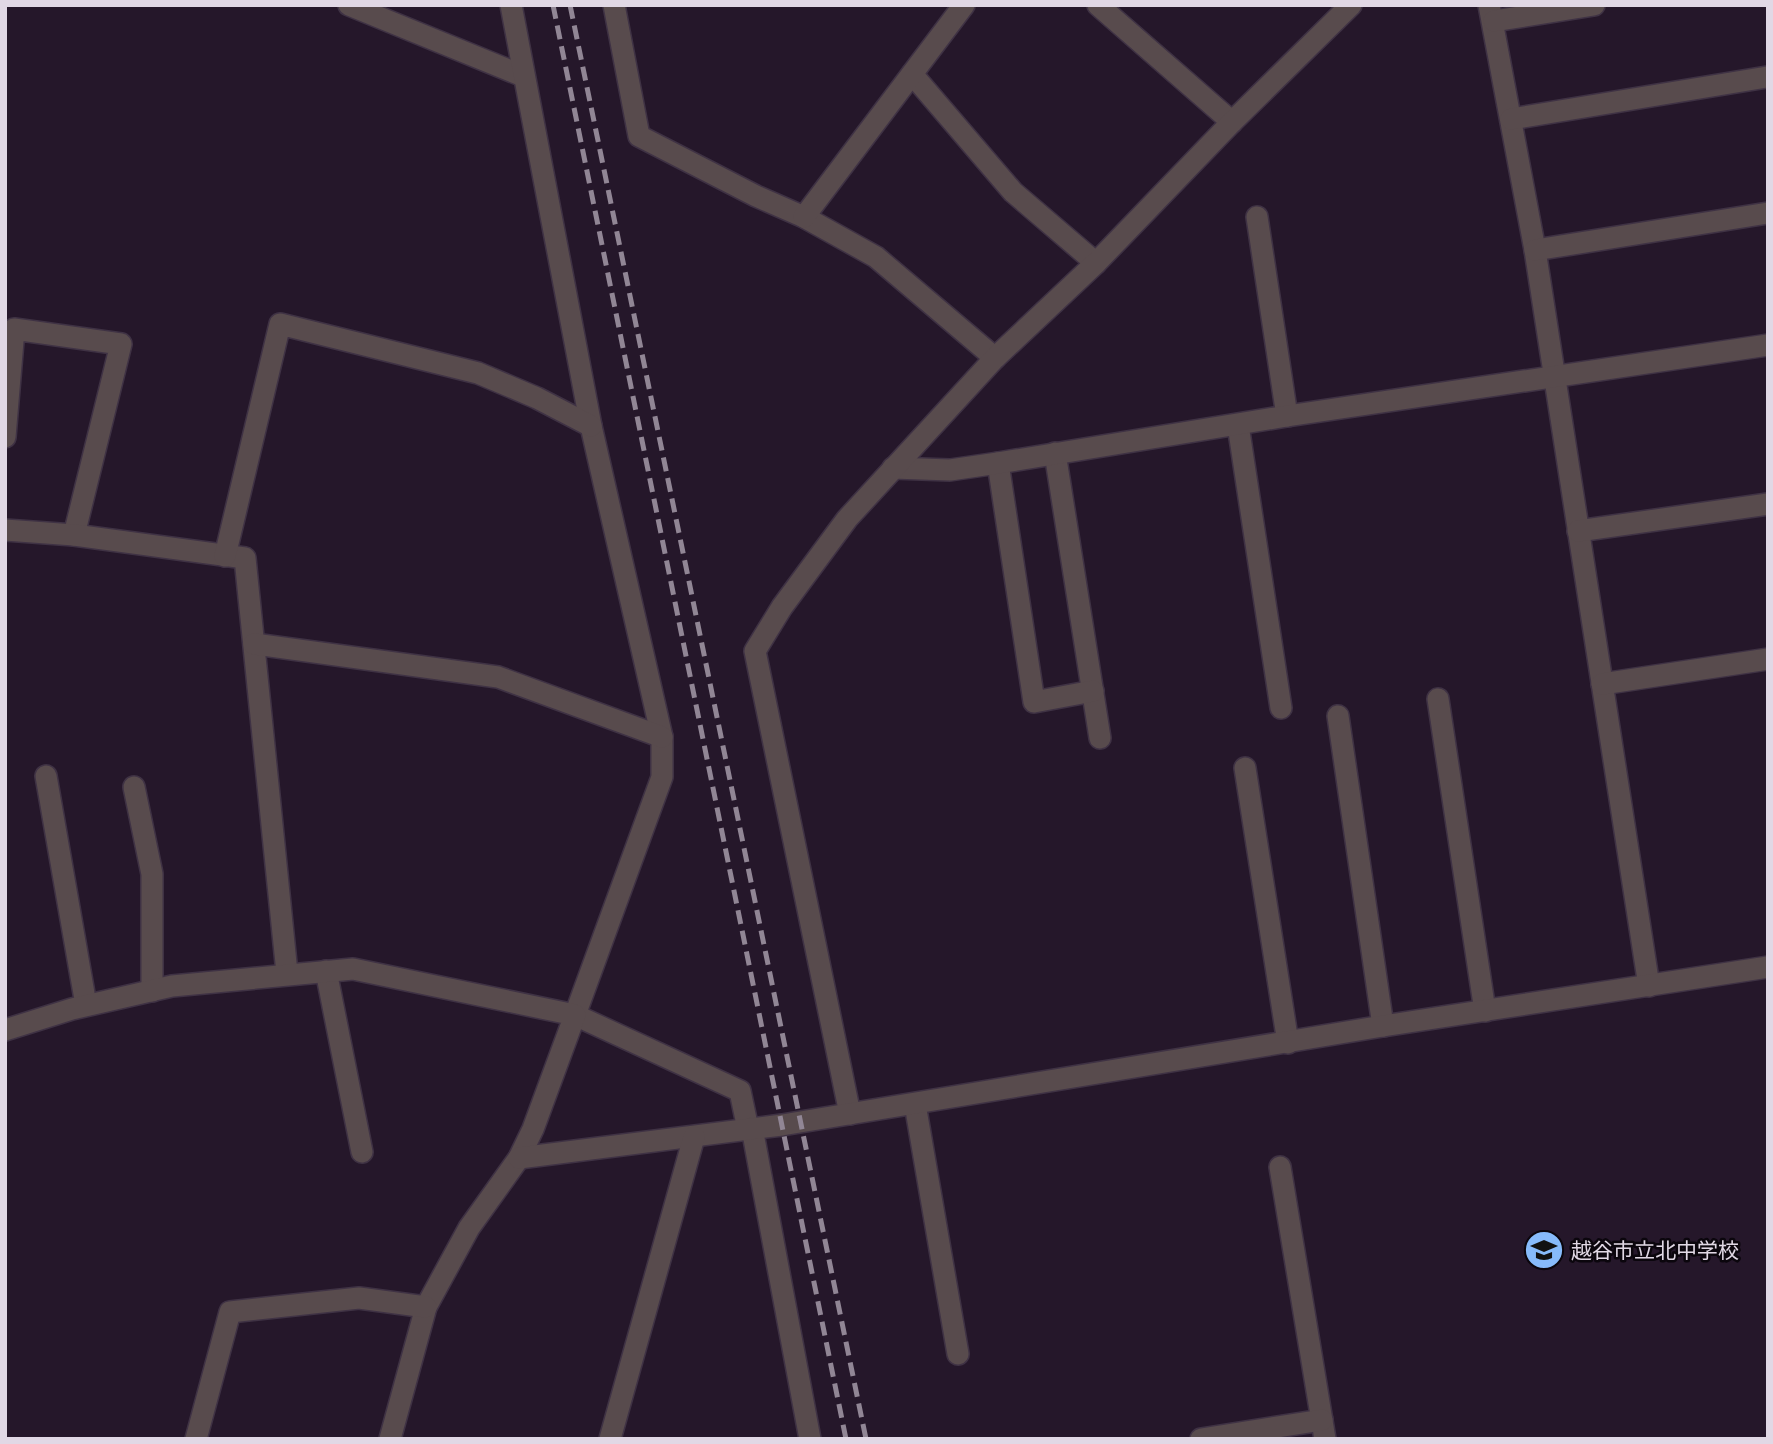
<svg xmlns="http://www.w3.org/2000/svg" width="1773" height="1444" viewBox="0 0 1773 1444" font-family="'Noto Sans','Noto Sans JP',sans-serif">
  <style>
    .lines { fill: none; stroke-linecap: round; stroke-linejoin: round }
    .minor-casing { stroke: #3f3244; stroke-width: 24 }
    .minor { stroke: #584b4d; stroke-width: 21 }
    .rail { stroke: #918695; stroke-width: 5; stroke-dasharray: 14 7; stroke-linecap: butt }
    .labels { text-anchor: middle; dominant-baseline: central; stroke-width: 5; stroke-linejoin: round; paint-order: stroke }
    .poi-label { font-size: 21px; fill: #e1d8e5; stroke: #0b060d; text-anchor: start }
  </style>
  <rect width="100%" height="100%" fill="#25172a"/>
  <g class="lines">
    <g class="minor-casing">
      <g id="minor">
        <polyline points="349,5 523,76"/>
        <polyline points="511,5 591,426 662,737 662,777 575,1015 740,1091 748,1129"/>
        <polyline points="614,5 639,136 756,196 804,217 876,257 995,358"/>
        <polyline points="1098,5 1232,122"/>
        <polyline points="1489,5 1535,250 1649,986"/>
        <polyline points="1494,21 1594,5"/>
        <polyline points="912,74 1013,192 1096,263"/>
        <polyline points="1511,119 1767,77"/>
        <polyline points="804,217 964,5"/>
        <polyline points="1257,217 1287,416"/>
        <polyline points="1535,250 1768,213"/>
        <polyline points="1238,425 1281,708"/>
        <polyline points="5,437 14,329 121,344 74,535"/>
        <polyline points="1055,453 1100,738"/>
        <polyline points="998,463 1034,702 1093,691"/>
        <polyline points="893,468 950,470 998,463 1287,416 1768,345"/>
        <polyline points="5,530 74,535 245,558 287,973"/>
        <polyline points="1578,531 1768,504"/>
        <polyline points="225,556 280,324 478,373 537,398 591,426"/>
        <polyline points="254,644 498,677 662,737"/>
        <polyline points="1602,684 1768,659"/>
        <polyline points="1438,699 1485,1011"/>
        <polyline points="1338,716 1383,1026"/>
        <polyline points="1245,768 1288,1043"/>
        <polyline points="46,776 86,1005"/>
        <polyline points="134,787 152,874 152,991"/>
        <polyline points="326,971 362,1152"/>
        <polyline points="5,1030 72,1009 172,986 353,969 575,1015 533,1129 519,1158 469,1228 426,1307 390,1439"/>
        <polyline points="915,1104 958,1354"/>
        <polyline points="850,1114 755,651 782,607 847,519 995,358 1096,263 1232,122 1351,5"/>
        <polyline points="752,1128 810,1439"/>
        <polyline points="519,1158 782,1125 1383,1026 1768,967"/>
        <polyline points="1280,1167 1325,1439"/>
        <polyline points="196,1439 230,1312 359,1298 426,1307"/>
        <polyline points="610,1439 694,1137"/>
        <polyline points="1201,1439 1322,1420"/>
      </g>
    </g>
    <use href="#minor" class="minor"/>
    <g class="rail">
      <polyline points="553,5 846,1439"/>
      <polyline points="570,5 866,1439"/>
    </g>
  </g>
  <defs>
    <g id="school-disc" transform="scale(2.0125)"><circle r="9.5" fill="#87bbfb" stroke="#0b060d"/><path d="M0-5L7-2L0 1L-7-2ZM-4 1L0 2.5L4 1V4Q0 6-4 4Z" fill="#111"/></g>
  </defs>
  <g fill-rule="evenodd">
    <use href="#school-disc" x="1544" y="1250"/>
  </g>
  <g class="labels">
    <g class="poi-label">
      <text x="1571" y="1250">越谷市立北中学校</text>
    </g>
  </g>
  <rect width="1773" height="1444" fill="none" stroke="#e1d8e5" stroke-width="14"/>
</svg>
